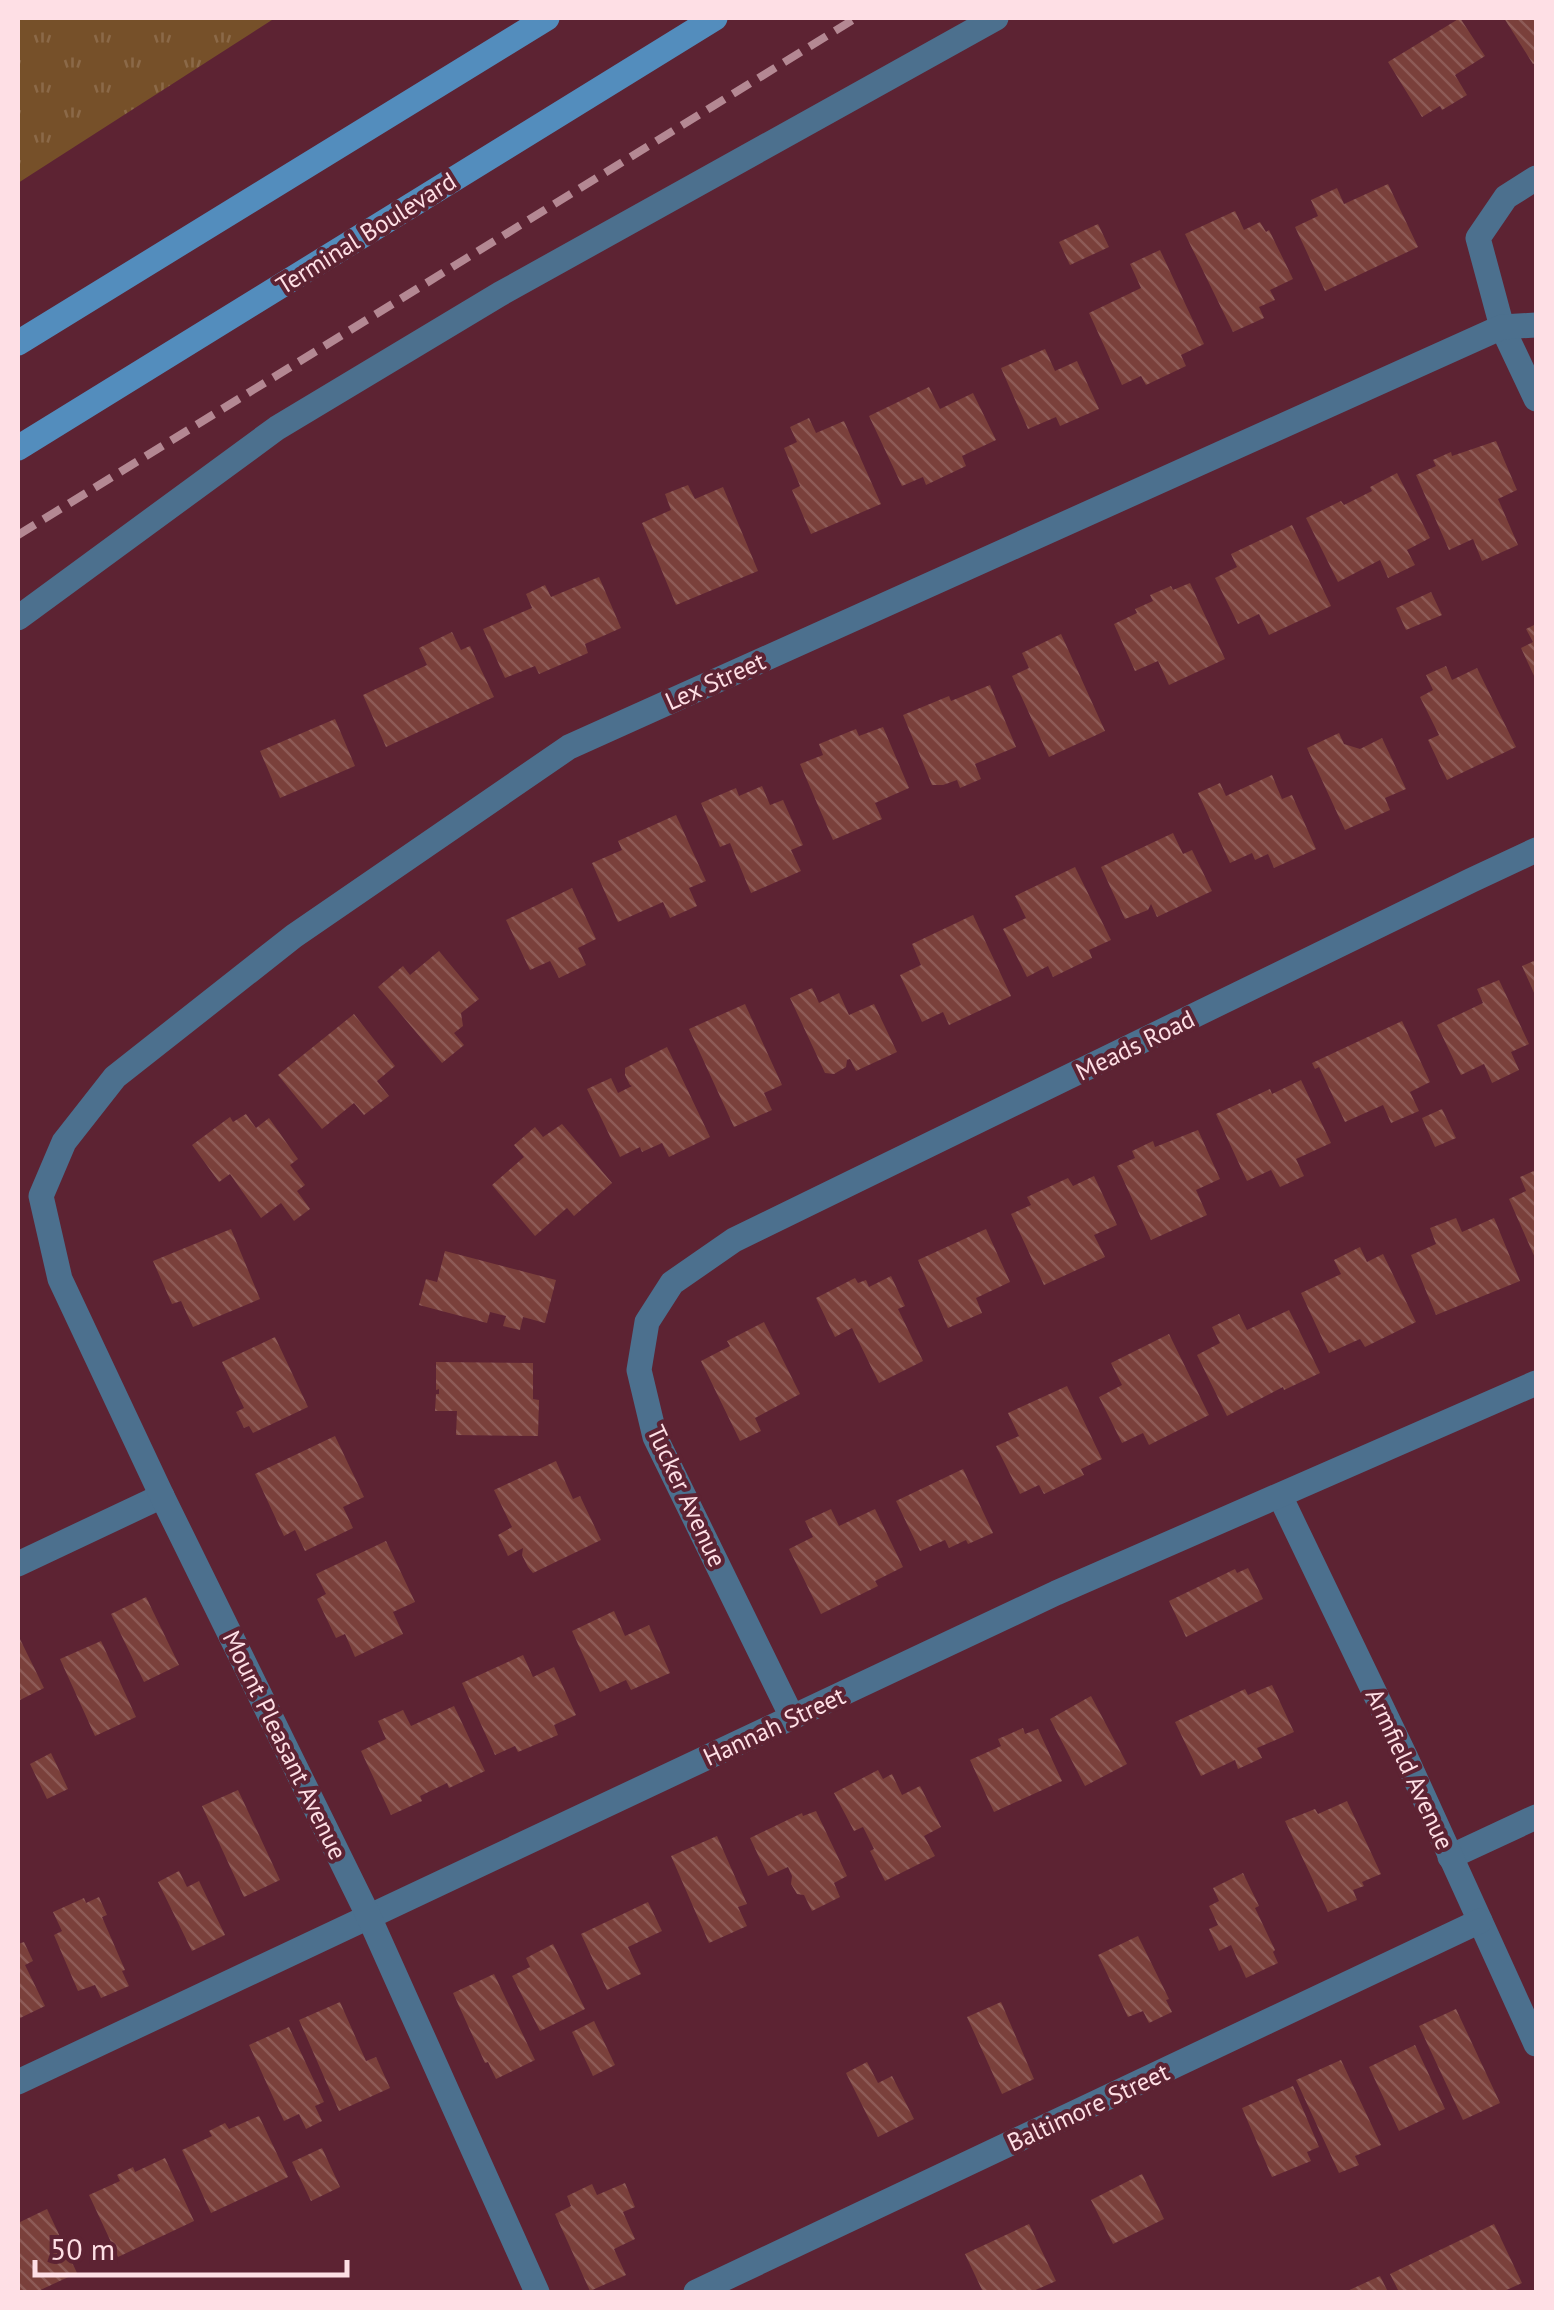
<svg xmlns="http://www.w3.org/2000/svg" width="1554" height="2310" viewBox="0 0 1554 2310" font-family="'PT Sans',sans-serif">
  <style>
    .grass { fill: url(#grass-tufts) }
    .building { fill: url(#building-back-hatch) }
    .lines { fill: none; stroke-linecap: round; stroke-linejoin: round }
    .service { stroke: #4c708e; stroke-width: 25 }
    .minor { stroke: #4c708e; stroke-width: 25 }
    .secondary { stroke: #538dbd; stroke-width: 25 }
    .rail { stroke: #b48893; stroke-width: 8; stroke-dasharray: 20 10; stroke-linecap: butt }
    .labels { text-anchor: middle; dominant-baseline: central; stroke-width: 8; stroke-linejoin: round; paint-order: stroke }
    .street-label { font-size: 25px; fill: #fedfe5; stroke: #5d2333 }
  </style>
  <defs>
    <pattern id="grass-tufts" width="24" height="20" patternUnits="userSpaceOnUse" patternTransform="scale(2.5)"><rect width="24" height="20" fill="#765029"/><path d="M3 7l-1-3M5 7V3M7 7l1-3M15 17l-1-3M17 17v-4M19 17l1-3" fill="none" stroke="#8b6948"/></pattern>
    <pattern id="building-back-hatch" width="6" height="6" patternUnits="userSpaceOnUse" patternTransform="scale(2.5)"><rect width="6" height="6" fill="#7a403b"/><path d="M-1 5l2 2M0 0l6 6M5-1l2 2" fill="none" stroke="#8e5b57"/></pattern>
  </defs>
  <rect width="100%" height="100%" fill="#5d2333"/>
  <polygon class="grass" points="18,18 275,18 18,183"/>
  <g class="building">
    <polygon points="1460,18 1485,56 1455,75 1467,95 1442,110 1440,106 1422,117 1388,62"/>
    <polygon points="1504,18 1536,18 1536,63 1533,64"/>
    <polygon points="1388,184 1418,247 1325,291 1295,227 1318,216 1311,200 1337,188 1344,204"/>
    <polygon points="1235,211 1244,230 1260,222 1266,232 1269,230 1293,279 1270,290 1275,300 1259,307 1264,318 1233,332 1185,234"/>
    <polygon points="1098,224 1109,247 1070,265 1059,242"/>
    <polygon points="1160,250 1204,344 1181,355 1186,366 1146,385 1141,376 1122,385 1089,313 1141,288 1130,264"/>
    <polygon points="1045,349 1055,371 1077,361 1099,409 1060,426 1056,417 1028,429 1001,368"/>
    <polygon points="929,387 940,409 973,393 996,440 962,456 966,466 926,485 923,477 902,486 869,416"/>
    <polygon points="809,418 816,433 844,421 881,504 811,534 792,490 800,486 784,448 797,442 790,427"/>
    <polygon points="1496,441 1517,490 1498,499 1518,545 1482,561 1473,539 1449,550 1416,475 1436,466 1433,460 1451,452 1452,456"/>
    <polygon points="1397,473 1430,538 1407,550 1415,565 1388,578 1380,560 1338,582 1306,518 1341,501 1344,505 1372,491 1370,487"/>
    <polygon points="688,485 695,499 723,487 758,571 676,605 642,523 671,510 665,494"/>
    <polygon points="1292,525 1331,606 1269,635 1259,614 1238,624 1215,578 1237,567 1231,554"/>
    <polygon points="599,577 621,628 585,644 588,653 539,674 535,666 505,678 483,629 532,608 526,594 545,585 551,597"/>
    <polygon points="1190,583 1225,659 1169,685 1158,661 1135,671 1114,624 1137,613 1135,609 1153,601 1150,595 1171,586 1173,590"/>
    <polygon points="1431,592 1442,615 1406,630 1396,608"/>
    <polygon points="1536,624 1536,680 1521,648 1533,642 1526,629"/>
    <polygon points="452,632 461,650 470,646 494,697 386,747 363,695 427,665 419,648"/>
    <polygon points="1061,634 1105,731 1049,757 1012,676 1029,668 1022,653"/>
    <polygon points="1446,666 1452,680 1477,668 1516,747 1447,780 1428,740 1439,735 1420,697 1433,690 1426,675"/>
    <polygon points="990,685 1016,747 975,764 981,779 960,788 957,780 943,785 932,785 903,715 949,696 951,701"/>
    <polygon points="335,719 355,766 280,798 260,751"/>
    <polygon points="883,727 909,788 875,803 882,819 833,840 800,764 823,755 819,744 856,729 859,736"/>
    <polygon points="1339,733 1344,744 1360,749 1382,738 1406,789 1385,798 1390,810 1345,830 1307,748"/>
    <polygon points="1272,775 1282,799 1292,795 1316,849 1274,868 1268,854 1255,860 1252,853 1230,863 1198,793 1220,783 1226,796"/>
    <polygon points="762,786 770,805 783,800 803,845 791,850 801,871 751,893 730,843 720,847 701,803 736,788 739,796"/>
    <polygon points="676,815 706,881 689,888 697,906 670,918 663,902 618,922 592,863 622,850 618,841"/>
    <polygon points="1173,833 1183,854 1192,850 1212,891 1157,917 1151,904 1148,910 1125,919 1101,867"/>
    <polygon points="1075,867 1111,940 1089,950 1092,958 1053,977 1048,966 1027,977 1003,929 1026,918 1015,896"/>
    <polygon points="572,888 596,939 578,948 586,965 559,978 550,961 530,970 506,920"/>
    <polygon points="973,915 1011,996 949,1025 943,1012 922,1022 900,975 921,965 912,944"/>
    <polygon points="439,951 479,999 461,1013 463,1026 454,1033 464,1045 442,1063 378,987 403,966 410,975"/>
    <polygon points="1536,960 1536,997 1522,966"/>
    <polygon points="1499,980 1529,1044 1511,1052 1519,1070 1492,1083 1484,1064 1461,1075 1437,1025 1483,1003 1477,989"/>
    <polygon points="812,988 819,1003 839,993 849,1015 874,1004 897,1052 856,1071 850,1059 847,1060 846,1067 834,1074 825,1073 790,998"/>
    <polygon points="745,1004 782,1085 764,1093 772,1110 734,1127 689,1029"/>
    <polygon points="354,1014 395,1066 377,1081 389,1096 364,1115 354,1103 322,1129 278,1075"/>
    <polygon points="1402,1021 1430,1082 1410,1092 1419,1111 1391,1123 1383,1105 1345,1122 1319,1067 1315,1069 1312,1063"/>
    <polygon points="667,1047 710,1137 669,1157 662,1143 642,1152 640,1147 620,1157 587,1089 611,1078 618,1093 632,1086 630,1085 625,1075 625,1068"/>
    <polygon points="1301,1080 1331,1143 1296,1159 1304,1176 1280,1187 1271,1170 1247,1181 1216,1114 1270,1089 1272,1094"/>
    <polygon points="1442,1109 1456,1138 1435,1147 1422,1118"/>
    <polygon points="246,1114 256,1128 269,1118 298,1159 290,1165 305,1185 297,1191 310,1209 294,1221 281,1203 261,1218 230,1174 219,1182 192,1145 230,1117 233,1122"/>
    <polygon points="562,1124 612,1183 574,1216 567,1208 535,1236 492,1185 524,1157 514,1145 535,1127 543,1137"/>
    <polygon points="1198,1130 1220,1179 1196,1190 1207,1215 1151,1240 1117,1166 1135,1158 1132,1151 1153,1141 1155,1147"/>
    <polygon points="1536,1170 1536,1260 1509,1199 1526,1191 1520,1177"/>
    <polygon points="1094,1176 1117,1225 1094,1235 1105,1257 1044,1285 1011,1214 1031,1205 1027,1197 1068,1178 1073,1186"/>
    <polygon points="1456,1218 1462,1232 1494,1218 1520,1281 1436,1315 1411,1255 1436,1244 1430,1228"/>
    <polygon points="231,1229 260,1299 193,1327 181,1301 172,1304 153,1261"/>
    <polygon points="986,1229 1010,1282 976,1298 982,1313 948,1328 918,1260"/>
    <polygon points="1360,1247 1367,1262 1383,1254 1416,1322 1365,1347 1360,1339 1329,1353 1301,1293 1341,1274 1334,1260"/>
    <polygon points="445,1251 556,1280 545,1323 523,1317 520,1330 503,1326 506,1316 490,1312 487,1323 419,1305 426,1279 437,1282"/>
    <polygon points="891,1276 905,1306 898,1309 923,1361 879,1383 852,1328 835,1337 816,1298 855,1278 858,1283 866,1280 869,1287"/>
    <polygon points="1289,1310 1320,1373 1284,1390 1283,1387 1227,1416 1197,1355 1220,1343 1212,1327 1239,1314 1247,1330"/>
    <polygon points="764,1322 800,1394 755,1418 761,1431 740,1441 701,1361 730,1346 727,1341"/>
    <polygon points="1169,1334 1209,1415 1149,1445 1143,1433 1122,1443 1099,1397 1122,1385 1111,1363"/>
    <polygon points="275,1337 308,1407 253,1433 249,1426 244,1428 236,1412 244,1408 222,1362"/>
    <polygon points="436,1362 533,1363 533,1399 539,1400 538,1436 456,1435 457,1411 435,1411 436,1394 439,1394 439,1389 436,1390"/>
    <polygon points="1067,1386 1102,1459 1081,1469 1084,1475 1044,1494 1039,1485 1020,1494 996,1446 1019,1436 1008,1413"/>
    <polygon points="335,1436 364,1497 343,1507 353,1528 305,1551 295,1530 284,1536 255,1474"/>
    <polygon points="556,1461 573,1499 580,1496 601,1540 533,1573 528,1567 522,1555 523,1548 508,1556 498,1535 512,1527 494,1490"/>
    <polygon points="963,1469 993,1533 968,1544 966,1540 949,1548 945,1540 920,1551 896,1501"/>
    <polygon points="831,1509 839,1526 875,1509 903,1567 875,1581 878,1586 821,1614 789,1549 813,1537 805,1521"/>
    <polygon points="386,1541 415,1602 393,1612 403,1634 355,1657 345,1634 336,1638 317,1599 326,1594 316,1574"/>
    <polygon points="1248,1568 1263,1599 1186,1637 1169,1601 1235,1569 1237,1573"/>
    <polygon points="146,1597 179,1665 144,1682 111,1614"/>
    <polygon points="614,1611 625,1636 649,1625 670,1673 631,1690 626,1680 600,1692 572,1631"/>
    <polygon points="18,1635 44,1688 18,1701"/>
    <polygon points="101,1641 136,1717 95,1736 60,1659"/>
    <polygon points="523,1655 533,1677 554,1667 576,1715 554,1725 558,1735 518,1752 515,1746 495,1755 462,1683"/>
    <polygon points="1272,1685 1294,1732 1257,1748 1262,1758 1238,1769 1235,1760 1201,1776 1175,1722 1245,1689 1248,1695"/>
    <polygon points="1091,1696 1127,1764 1085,1786 1050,1719"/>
    <polygon points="454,1706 485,1771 449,1788 447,1783 420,1796 422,1801 391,1815 361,1751 386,1739 378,1721 403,1710 411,1726"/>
    <polygon points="1023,1728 1025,1734 1038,1729 1062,1781 994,1812 970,1760 1001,1746 998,1739"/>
    <polygon points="51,1753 68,1789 47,1799 30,1764"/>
    <polygon points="878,1770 883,1779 892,1774 902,1795 920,1786 941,1827 924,1836 935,1856 885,1881 870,1851 874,1849 863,1827 854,1831 834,1793"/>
    <polygon points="238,1790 280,1880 244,1897 202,1806"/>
    <polygon points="1347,1801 1381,1874 1362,1882 1364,1886 1353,1890 1357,1900 1328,1912 1285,1821 1315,1809 1318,1814"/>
    <polygon points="816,1811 847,1876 834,1883 840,1897 812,1911 804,1895 797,1894 791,1884 792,1876 788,1867 768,1876 750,1838 802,1813 803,1816"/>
    <polygon points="717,1836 747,1904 738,1907 747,1926 709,1943 671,1856"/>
    <polygon points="179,1871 187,1887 199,1881 225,1935 192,1951 158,1882"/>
    <polygon points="1243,1873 1259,1906 1255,1908 1275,1950 1273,1952 1278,1963 1246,1978 1231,1945 1219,1951 1209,1929 1218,1925 1209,1906 1219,1901 1213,1888"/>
    <polygon points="99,1897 107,1915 102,1917 125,1970 122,1971 129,1986 101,1998 95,1985 78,1991 54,1935 62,1931 53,1912 84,1898 86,1903"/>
    <polygon points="648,1902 662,1931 628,1947 641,1974 607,1990 581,1934"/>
    <polygon points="1138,1936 1169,1999 1166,2000 1172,2012 1149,2023 1143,2011 1128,2017 1098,1955"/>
    <polygon points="24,1942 33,1961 25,1965 45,2006 18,2019 18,1944"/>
    <polygon points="553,1944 585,2009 540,2031 512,1976 530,1967 526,1958"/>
    <polygon points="494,1974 535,2060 496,2079 488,2062 485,2063 453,1993"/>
    <polygon points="340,2002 366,2061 376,2057 390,2088 339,2111 299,2020"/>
    <polygon points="1001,2002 1034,2079 1002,2094 967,2017"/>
    <polygon points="1456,2009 1500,2103 1463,2120 1419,2026"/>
    <polygon points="594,2021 615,2065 593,2076 572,2032"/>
    <polygon points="289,2027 324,2102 315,2106 322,2121 306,2129 299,2114 284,2121 249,2045"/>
    <polygon points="1415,2045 1445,2109 1399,2131 1369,2067"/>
    <polygon points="1341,2060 1381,2145 1355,2156 1359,2165 1339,2173 1296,2080"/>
    <polygon points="867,2062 878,2083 892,2076 914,2119 878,2137 846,2073"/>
    <polygon points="1293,2086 1319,2147 1307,2152 1311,2161 1272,2177 1242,2108"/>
    <polygon points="259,2116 288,2177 211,2213 182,2150 212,2136 209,2131 225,2123 229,2129"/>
    <polygon points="322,2148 340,2187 311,2201 292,2162"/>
    <polygon points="165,2158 194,2221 118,2257 89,2195 120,2181 117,2175 133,2167 135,2172"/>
    <polygon points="1142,2174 1164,2219 1113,2244 1091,2200"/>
    <polygon points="625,2183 635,2207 623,2212 635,2239 614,2249 626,2275 590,2291 555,2214 571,2206 567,2196 592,2184 597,2195"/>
    <polygon points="47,2209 77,2273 36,2292 18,2292 18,2223"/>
    <polygon points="1029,2224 1056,2281 1031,2292 983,2292 965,2254"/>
    <polygon points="1494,2224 1522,2283 1502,2292 1399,2292 1390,2274"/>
    <polygon points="1380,2276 1388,2292 1345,2292"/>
  </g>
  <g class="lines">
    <g class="service">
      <polyline points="1502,327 1478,238 1506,197 1536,178"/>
      <polyline points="18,618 277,428 500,294 996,18"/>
      <polyline points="1450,1857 1536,1817"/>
    </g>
    <g class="minor">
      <polyline points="1502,327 1536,399"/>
      <polyline points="1280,1496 1406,1758 1536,2044"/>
      <polyline points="18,1564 162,1496"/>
      <polyline points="792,1717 655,1437 639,1370 647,1322 672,1283 734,1240 1472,880 1536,850"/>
      <polyline points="18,2082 1056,1593 1536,1383"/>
      <polyline points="537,2292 369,1917 162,1496 60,1279 41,1196 64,1142 115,1077 294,936 569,747 1502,327 1536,325"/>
      <polyline points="696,2292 1480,1921"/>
    </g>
    <g class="secondary">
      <polyline points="18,343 547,18"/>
      <polyline points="18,448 715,18"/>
    </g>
    <polyline class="rail" points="18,535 856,18"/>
  </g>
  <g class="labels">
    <g class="street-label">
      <text transform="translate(366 233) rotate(-32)">Terminal Boulevard</text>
      <text transform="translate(715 681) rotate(-24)">Lex Street</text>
      <text transform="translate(1135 1045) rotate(-26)">Meads Road</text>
      <text transform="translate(687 1496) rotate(65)">Tucker Avenue</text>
      <text transform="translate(774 1726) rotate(-25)">Hannah Street</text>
      <text transform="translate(285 1745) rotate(64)">Mount Pleasant Avenue</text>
      <text transform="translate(1410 1769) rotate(65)">Armfield Avenue</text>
      <text transform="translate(1088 2107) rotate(-25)">Baltimore Street</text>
    </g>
  </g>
  <rect width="1554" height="2310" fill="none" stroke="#fedfe5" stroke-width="40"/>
  <path d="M35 2260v15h312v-15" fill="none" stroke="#fedfe5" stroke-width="5"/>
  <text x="50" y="2260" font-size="30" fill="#fedfe5" stroke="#5d2333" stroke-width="8" paint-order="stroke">50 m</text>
</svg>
